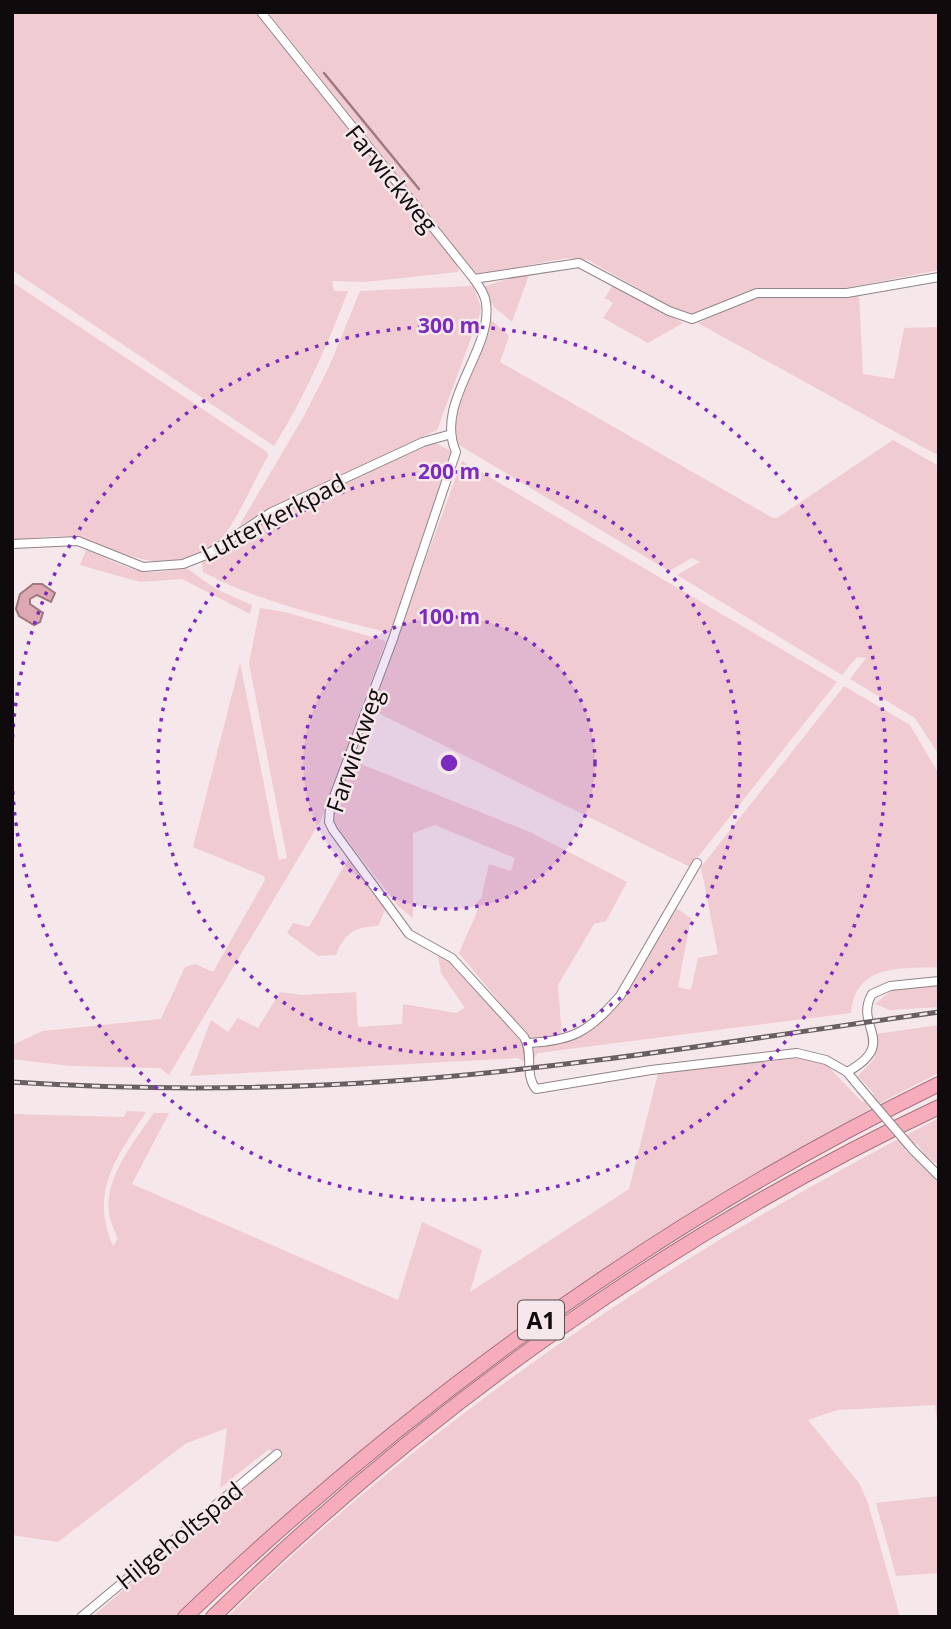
<svg xmlns="http://www.w3.org/2000/svg" width="951" height="1629" viewBox="0 0 951 1629" font-family="'Open Sans',sans-serif">
  <style>
    .green { fill: #f0cbd2 }
    .water { fill: #dda8b2; stroke: #9f7980; stroke-width: 2 }
    .lines { fill: none; stroke-linecap: round; stroke-linejoin: round }
    .stream { stroke: #9f7980; stroke-width: 2.5 }
    .street-casing { stroke: #918486; stroke-width: 10 }
    .highway-casing { stroke: #a6737e; stroke-width: 16 }
    .street { stroke: #fff; stroke-width: 8 }
    .highway { stroke: #f7acbc; stroke-width: 14 }
    .rail-casing { stroke: #675f61; stroke-width: 5 }
    .rail { stroke: #f5e7ea; stroke-width: 2.5; stroke-dasharray: 8; stroke-linecap: butt }
    .street-bridge-casing { stroke: #918486; stroke-width: 10; stroke-linecap: butt }
    .street-bridge { stroke: #fff; stroke-width: 8 }
    .ring { fill: none; stroke: #7b2cbf; stroke-width: 3.5; stroke-dasharray: 3.5 7 }
    .labels { text-anchor: middle; dominant-baseline: central; stroke-width: 5; stroke-linejoin: round; paint-order: stroke }
    .shield { fill: #f5e7ea; stroke: #544c4e; stroke-width: 2 }
    .shield-label { font-size: 23px; font-weight: bold; fill: #0f0a0b }
    .street-label { font-size: 24px; fill: #0f0a0b; stroke: #f5e7ea }
    .centre { fill: #7b2cbf; stroke: #f5e7ea; stroke-width: 3.5 }
    .ring-label { font-size: 21px; text-anchor: middle; font-weight: bold; fill: #7b2cbf; stroke: #f5e7ea; stroke-width: 5; stroke-linejoin: round; paint-order: stroke }
  </style>
  <rect width="100%" height="100%" fill="#f5e7ea"/>
  <g class="green">
    <path d="M12,12H257L459,265L458,272L365,282L332,281L334,291H348C327,346 305,396 274,446L12,270Z"/>
    <polygon points="268,12 939,12 939,270 841,289 756,289 693,314 684,314 588,260 566,258 477,275"/>
    <polygon points="530,272 512,322 494,307 484,291 485,286"/>
    <path d="M12,282L267,452L268,456C256,476 234,527 219,541C173,583 127,552 77,539C57,533 33,539 12,540Z"/>
    <polygon points="614,283 683,323 648,343 603,318 613,303 605,298"/>
    <polygon points="473,286 481,307 480,314 437,430 280,503 239,526 304,416 329,367 360,291"/>
    <polygon points="859,294 863,374 894,379 904,328 939,327 939,456 698,323 752,298"/>
    <polygon points="489,318 509,336 500,362 773,518 777,518 893,440 939,466 939,755 915,718 850,679 866,658 857,657 842,675 677,575 700,562 692,558 669,571 444,436"/>
    <path d="M434,442L453,452L390,633C328,617 258,602 203,572L202,563L269,518Z"/>
    <polygon points="462,461 837,682 690,867 370,709"/>
    <path d="M86,550C127,566 139,580 185,567L216,589L252,605L250,614L182,579L140,582L80,565Z"/>
    <polygon points="260,608 285,612 386,641 321,820 169,1075 160,1068 70,1066 12,1059 12,1045 43,1031 161,1019 185,967 195,964 213,972 265,880 264,876 193,847 240,663 279,860 287,858 249,663"/>
    <path d="M844,686L910,725L939,774V967C900,969 856,963 851,1013L538,1053L531,1062L533,1049L587,1033L621,1002L676,908L691,918L678,987L691,990L698,958L718,954L701,867Z"/>
    <polygon points="351,760 530,832 627,882 606,921 594,924 558,985 562,1038 531,1040 459,953 477,912 476,903 481,899 489,864 511,871 515,858 435,825 413,833 413,918 398,906 330,818"/>
    <path d="M349,857L387,906L378,926C355,926 344,934 336,955L318,956L287,933L293,923L309,927Z"/>
    <polygon points="436,945 450,956 524,1043 526,1062 517,1058 190,1076 211,1020 228,1032 238,1018 258,1028 280,992 302,995 356,992 358,1027 402,1024 403,1004 456,1013 465,1008 441,973"/>
    <polygon points="939,984 939,1007 890,1010 875,1004 892,990"/>
    <path d="M939,1025V1073C885,1099 833,1130 781,1159C560,1287 358,1439 175,1617H92L277,1457L269,1449L220,1488L227,1428L185,1444L58,1542L12,1535V1114L124,1117L127,1111L146,1112C117,1157 89,1191 113,1246L118,1239C115,1231 110,1222 109,1213C104,1178 135,1140 154,1113H169L132,1184L398,1300L422,1222L482,1250L470,1292L629,1189L658,1074L800,1058L824,1062L862,1102L874,1094L858,1076L875,1058L876,1034Z"/>
    <path d="M939,1118V1165L926,1157L917,1144L905,1150L939,1181V1435L935,1405L837,1410L808,1420L859,1483L868,1503L900,1617H227C437,1412 679,1251 939,1118Z"/>
    <polygon points="939,1496 939,1573 896,1576 876,1503"/>
  </g>
  <polygon class="water" points="33,584 42,584 55,593 51,602 37,595 30,599 30,604 43,613 40,622 34,625 19,616 16,609 20,594"/>
  <g class="lines">
    <polyline class="stream" points="324,73 419,189"/>
    <g class="street-casing">
      <g id="street">
        <path d="M261,12L474,279C479,286 485,294 486,303C493,351 434,402 456,452L393,639L330,807L329,822L333,830L409,934L452,958L524,1037C534,1053 524,1075 536,1089L651,1070L797,1053L826,1060L847,1072L861,1089"/>
        <polyline points="474,279 579,263 669,311 692,319 757,293 847,293 939,277"/>
        <polyline points="12,544 78,541 143,567 183,564 206,555 270,513 423,442 448,435"/>
        <path d="M528,1043C575,1041 590,1030 620,996L697,863"/>
        <path d="M847,1072C900,1043 853,1026 872,994L890,986L939,981"/>
        <polyline points="913,1150 939,1176"/>
        <polyline points="81,1617 277,1454"/>
      </g>
    </g>
    <g class="highway-casing">
      <g id="highway">
        <path d="M185,1617C409,1403 660,1220 939,1084"/>
        <path d="M213,1617C423,1411 672,1233 939,1107"/>
      </g>
    </g>
    <use href="#street" class="street"/>
    <use href="#highway" class="highway"/>
    <g class="rail-casing">
      <path id="rail" d="M12,1082C139,1090 266,1090 393,1081C576,1068 757,1037 939,1012"/>
    </g>
    <use href="#rail" class="rail"/>
    <g class="street-bridge-casing">
      <polyline id="street-bridge" points="861,1089 913,1150"/>
    </g>
    <use href="#street-bridge" class="street-bridge"/>
  </g>
  <circle cx="449" cy="763" r="146" fill="#7b2cbf" fill-opacity=".12"/>
  <g class="ring">
    <circle cx="449" cy="763" r="146"/>
    <circle cx="449" cy="763" r="291"/>
    <path d="M12 748A437 437 0 1 1 12 778"/>
  </g>
  <g class="labels">
    <rect class="shield" x="518" y="1300.5" width="46" height="39" rx="5"/>
    <g class="shield-label">
      <text x="541" y="1320">A1</text>
    </g>
    <g class="street-label">
      <text transform="translate(392 178) rotate(51)">Farwickweg</text>
      <text transform="translate(273 517) rotate(-28)">Lutterkerkpad</text>
      <text transform="translate(354 750) rotate(-71)">Farwickweg</text>
      <text transform="translate(179 1535) rotate(-39)">Hilgeholtspad</text>
    </g>
  </g>
  <circle cx="449" cy="763" r="10" class="centre"/>
  <g class="ring-label">
    <text x="449" y="333">300 m</text>
    <text x="449" y="479">200 m</text>
    <text x="449" y="624">100 m</text>
  </g>
  <rect width="951" height="1629" fill="none" stroke="#0f0a0b" stroke-width="28"/>
</svg>
